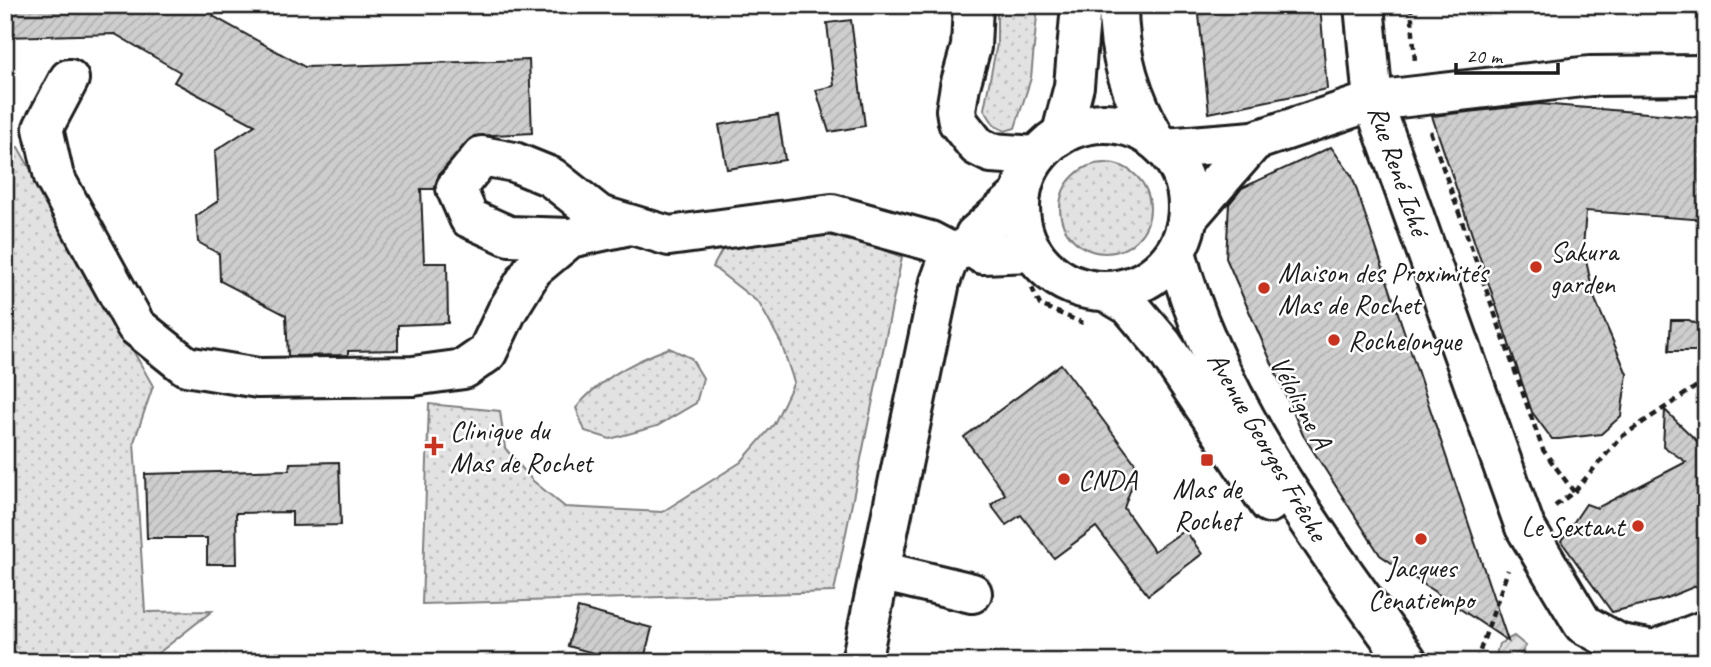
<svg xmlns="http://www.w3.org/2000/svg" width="1711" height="667" viewBox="0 0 1711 667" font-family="Caveat,sans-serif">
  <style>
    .grass { fill: url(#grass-dots); stroke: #7f7f7f; stroke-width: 2 }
    .garden { fill: url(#garden-furrows); stroke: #7f7f7f; stroke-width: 2 }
    .building { fill: url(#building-hatch); stroke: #1c1c1c; stroke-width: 2 }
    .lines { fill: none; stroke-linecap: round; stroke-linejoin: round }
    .minor-casing { stroke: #1c1c1c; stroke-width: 44 }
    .major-casing { stroke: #1c1c1c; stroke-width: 44 }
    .path { stroke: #1c1c1c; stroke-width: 4.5; stroke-dasharray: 7 5; stroke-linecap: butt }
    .minor { stroke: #fff; stroke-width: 38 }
    .major { stroke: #fff; stroke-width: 38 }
    .poi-dot { fill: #c8321e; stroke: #fff; stroke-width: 2.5 }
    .labels { text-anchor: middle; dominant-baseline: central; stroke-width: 5; stroke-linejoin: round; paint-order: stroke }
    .street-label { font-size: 28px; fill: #1c1c1c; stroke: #fff }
    .poi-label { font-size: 28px; fill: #1c1c1c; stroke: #fff; text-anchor: start }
  </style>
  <defs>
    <pattern id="grass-dots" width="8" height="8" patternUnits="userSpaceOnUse" patternTransform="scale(1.75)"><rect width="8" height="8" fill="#e2e2e2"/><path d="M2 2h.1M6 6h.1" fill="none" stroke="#c1c1c1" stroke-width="1.8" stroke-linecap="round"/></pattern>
    <pattern id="garden-furrows" width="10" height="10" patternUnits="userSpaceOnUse" patternTransform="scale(1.75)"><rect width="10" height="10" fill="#e2e2e2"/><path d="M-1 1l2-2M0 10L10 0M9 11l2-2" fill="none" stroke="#c1c1c1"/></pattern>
    <pattern id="building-hatch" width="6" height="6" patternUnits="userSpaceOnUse" patternTransform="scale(1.75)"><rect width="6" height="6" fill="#cecece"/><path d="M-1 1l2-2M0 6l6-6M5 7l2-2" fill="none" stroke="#b0b0b0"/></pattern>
  </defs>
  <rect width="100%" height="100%" fill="#fff"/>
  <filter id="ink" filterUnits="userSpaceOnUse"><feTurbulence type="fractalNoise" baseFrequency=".0143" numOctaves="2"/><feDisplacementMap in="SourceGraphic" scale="14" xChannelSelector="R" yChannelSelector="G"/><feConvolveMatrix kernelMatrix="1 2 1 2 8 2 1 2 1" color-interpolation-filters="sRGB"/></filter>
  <g filter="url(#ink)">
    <g class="grass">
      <polygon points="997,5 1038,5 1031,78 1015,128 1005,131 995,126 984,109 997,44"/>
      <polygon points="18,147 153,386 134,442 145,612 212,611 147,662 5,662 5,148"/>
      <circle cx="1105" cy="208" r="45"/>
      <polygon points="806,231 860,241 902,257 834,592 422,604 429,404 500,411 505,448 532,480 565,507 662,512 741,462 774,424 794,382 781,343 759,303 713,267 722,250"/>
      <path d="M669,348L691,358L703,378L696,403L657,426L610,439L585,431L576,408C599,379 634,361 669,348Z"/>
    </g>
    <polygon class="garden" points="1514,636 1526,646 1515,662 1494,662 1499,644"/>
    <g class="building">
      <polygon points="5,5 219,5 213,16 305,67 529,60 532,133 474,136 439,174 435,189 421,189 424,263 447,263 448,323 398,325 398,350 348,351 348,355 288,356 286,315 220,281 219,254 198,242 196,216 218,201 215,151 255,125 174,82 180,72 115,34 5,37"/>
      <polygon points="1198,5 1320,5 1327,89 1209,113"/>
      <polygon points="851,20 865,126 829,132 816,90 834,86 827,23"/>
      <polygon points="1540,104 1706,118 1706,220 1586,211 1583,247 1594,297 1627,374 1621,416 1601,434 1559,439 1552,439 1532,412 1432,116"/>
      <polygon points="778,115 785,160 727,169 719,125"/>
      <polygon points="1331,147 1352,176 1508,641 1380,555 1303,435 1226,258 1229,204 1242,188"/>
      <polygon points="1671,320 1689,320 1706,329 1706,351 1669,351"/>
      <polygon points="1061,364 1135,463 1132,485 1124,508 1154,551 1185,530 1202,554 1148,595 1096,527 1054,558 1021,515 1006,525 991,505 1005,494 964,437"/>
      <polygon points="1665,410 1706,450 1706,582 1664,599 1612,612 1561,541 1586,504 1597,508 1686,462 1663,446"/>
      <polygon points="339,462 341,525 292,526 292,512 236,513 237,564 207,564 207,538 147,538 145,474 289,470 290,463"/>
      <polygon points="578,608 652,628 643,662 626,662 568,646"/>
    </g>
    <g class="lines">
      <g class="minor-casing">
        <g id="minor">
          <polyline points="973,5 971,47 960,86 956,110 958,122 977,146 991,153 1037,156"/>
          <polyline points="1364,5 1373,101 1525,527 1583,624 1620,644 1654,650 1706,630"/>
          <polyline points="69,79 43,128 54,177 136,326 186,366 258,378 413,376 464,369 487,353 507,311 533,269 570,238 630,225"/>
          <polyline points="1165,148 1254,141 1373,101 1590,76 1706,75"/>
          <polyline points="1189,216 1254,141"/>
          <polyline points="570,238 509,236 469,218 456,188 482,156 514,162 551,177 599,215 669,236 832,214 930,241 951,252 972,247"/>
          <polyline points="972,247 975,235 1021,194"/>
          <polyline points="972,247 982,254 1033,252"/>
          <polyline points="880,571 972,593"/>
          <polyline points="861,662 940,282 951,252"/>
        </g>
      </g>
      <g class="major-casing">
        <g id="major">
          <path d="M1118,5C1118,55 1131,97 1156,140"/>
          <circle cx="1104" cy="207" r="84"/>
          <polyline points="1062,133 1074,86 1081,5"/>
          <path d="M1176,252C1214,399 1320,540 1408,662"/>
          <polyline points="1105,291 1130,306 1163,345 1269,503"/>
        </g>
      </g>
      <g class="path">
        <polyline points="1411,5 1415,62"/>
        <polyline points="1430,131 1543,450 1574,492"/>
        <polyline points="1032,288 1040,305 1083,323"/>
        <polyline points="1555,506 1574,492 1621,437 1706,380"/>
        <polyline points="1476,662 1508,570"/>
      </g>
      <use href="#minor" class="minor"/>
      <use href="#major" class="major"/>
    </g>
  </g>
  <g class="poi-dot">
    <circle cx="1536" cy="267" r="7"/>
    <circle cx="1264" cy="288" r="7"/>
    <circle cx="1334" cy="340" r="7"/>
    <path d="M430.5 435.5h7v7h7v7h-7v7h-7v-7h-7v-7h7z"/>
    <rect x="1200" y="453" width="14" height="14" rx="3.5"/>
    <circle cx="1064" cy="479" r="7"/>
    <circle cx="1638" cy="526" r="7"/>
    <circle cx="1421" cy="539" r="7"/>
  </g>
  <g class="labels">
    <g class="street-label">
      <text transform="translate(1399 170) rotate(71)">Rue René Iché</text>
      <text transform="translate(1301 402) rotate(62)">Véloligne A</text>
      <text transform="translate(1268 446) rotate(60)">Avenue Georges Frêche</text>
    </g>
    <g class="poi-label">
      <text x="1550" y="251">Sakura<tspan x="1550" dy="32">garden</tspan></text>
      <text x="1278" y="272">Maison des Proximités<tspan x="1278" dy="32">Mas de Rochet</tspan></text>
      <text x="1348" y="340">Rochelongue</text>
      <text x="450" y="430">Clinique du<tspan x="450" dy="32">Mas de Rochet</tspan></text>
      <text x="1078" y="479">CNDA</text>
      <text x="1207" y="488" text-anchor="middle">Mas de<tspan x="1207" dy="32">Rochet</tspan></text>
      <text x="1624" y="526" text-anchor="end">Le Sextant</text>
      <text x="1421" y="567" text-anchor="middle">Jacques<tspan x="1421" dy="32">Cenatiempo</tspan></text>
    </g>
  </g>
  <rect width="1711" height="667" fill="none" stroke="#fff" stroke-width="28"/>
  <rect x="14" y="14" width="1683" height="639" fill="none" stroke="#1c1c1c" stroke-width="2.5" filter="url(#ink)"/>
  <path d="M1456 63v10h102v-10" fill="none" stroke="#1c1c1c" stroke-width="3.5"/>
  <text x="1466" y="63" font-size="21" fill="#1c1c1c" stroke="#ffffff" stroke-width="5" paint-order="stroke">20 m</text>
</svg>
